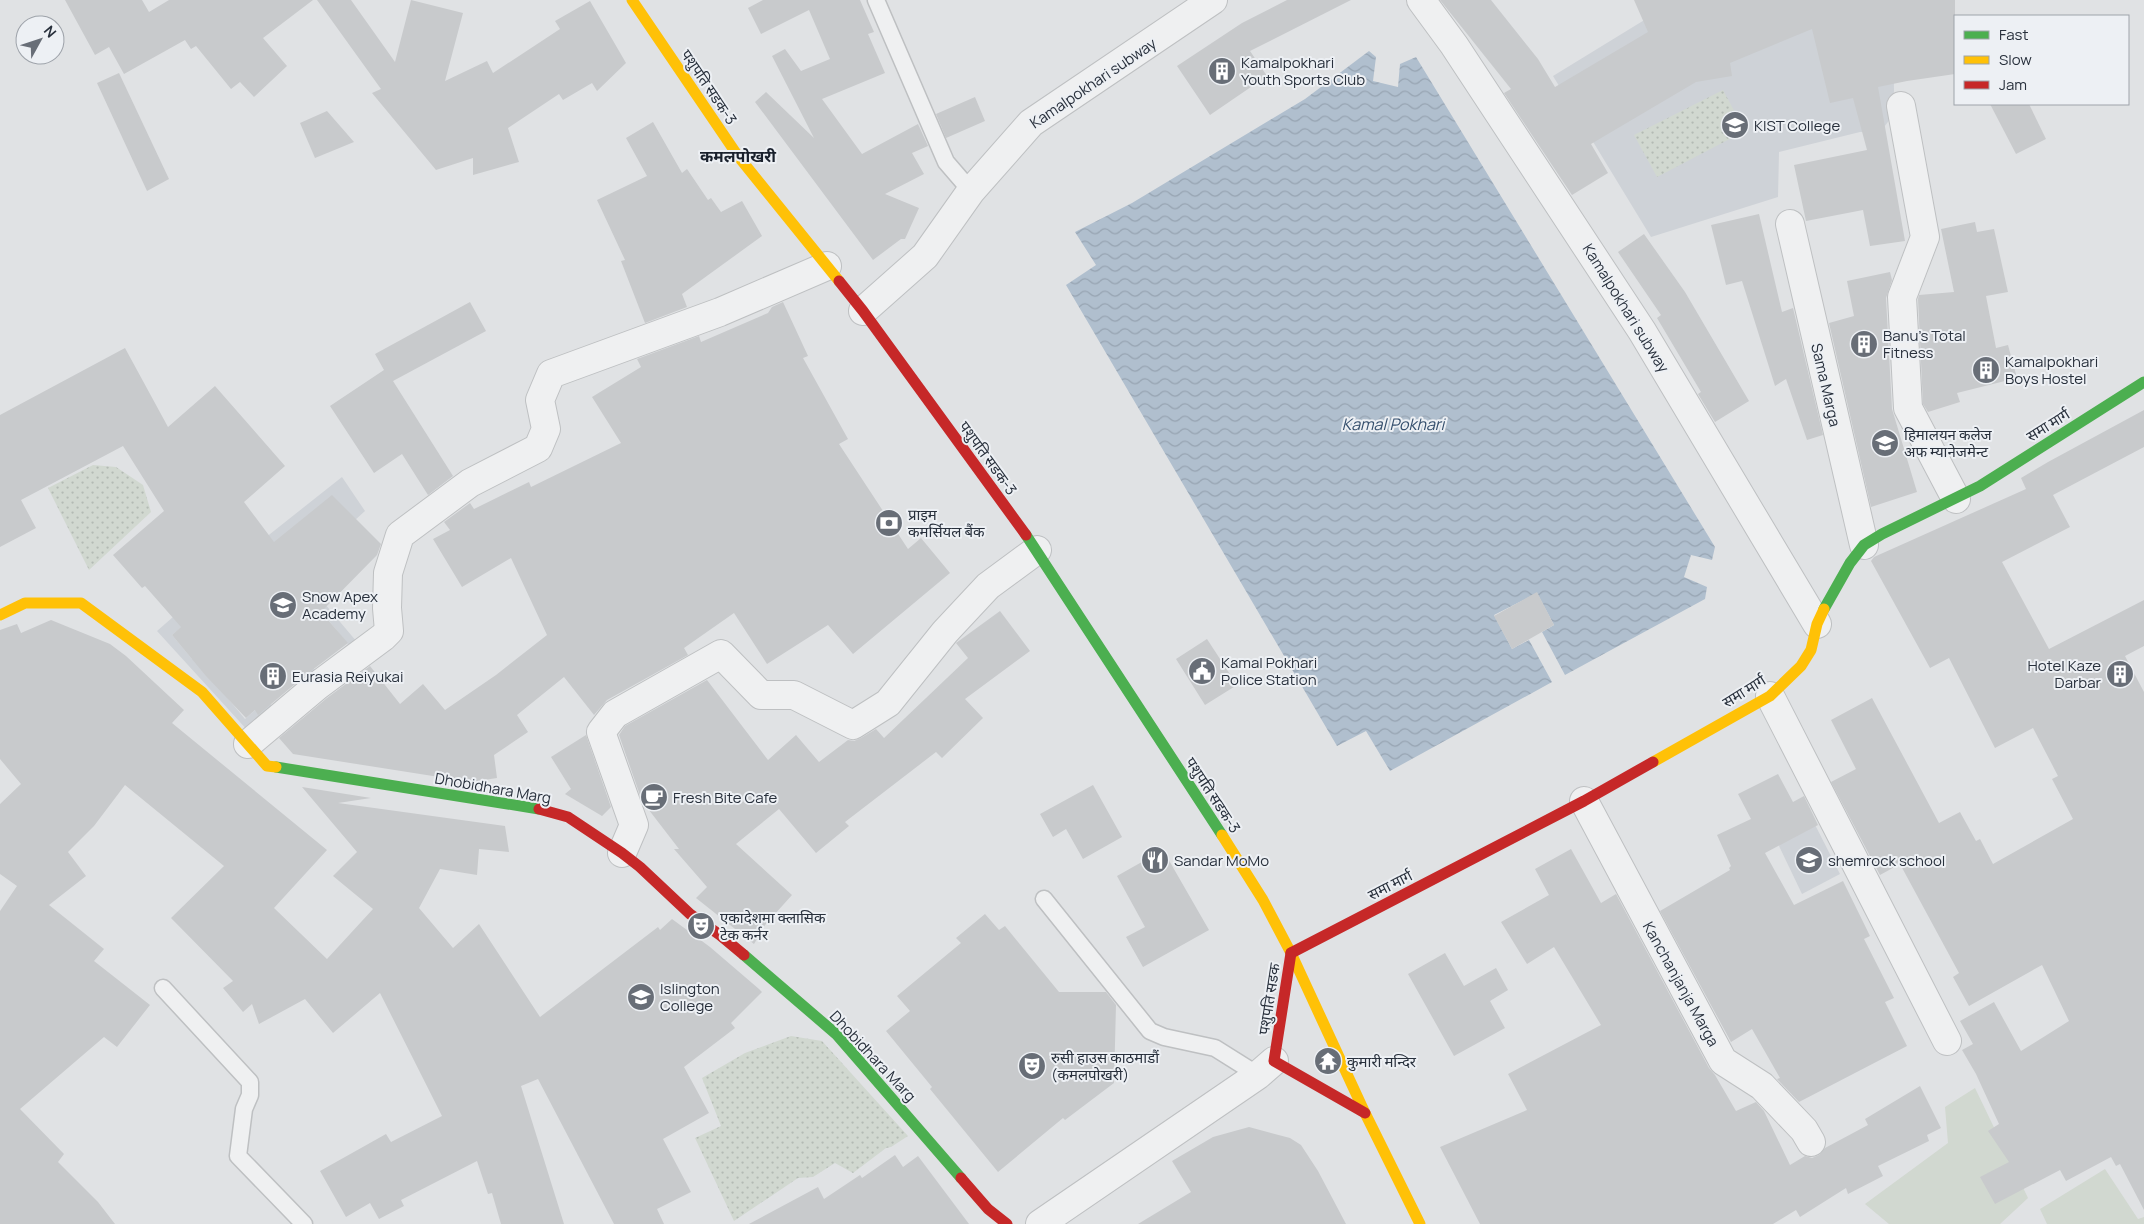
<svg xmlns="http://www.w3.org/2000/svg" width="2144" height="1224" viewBox="0 0 2144 1224" font-family="Manrope,'Noto Sans Devanagari',sans-serif">
  <style>
    .built { fill: #ced2d7; fill-rule: evenodd }
    .grass { fill: #d1d8d0 }
    .park { fill: url(#park-dots) }
    .water { fill: url(#water-waves) }
    .building { fill: #c8cacc }
    .lines { fill: none; stroke-linecap: round; stroke-linejoin: round }
    .lane-casing { stroke: #bec0c2; stroke-width: 19 }
    .street-casing { stroke: #bec0c2; stroke-width: 30 }
    .lane { stroke: #eff0f1; stroke-width: 16 }
    .street { stroke: #eff0f1; stroke-width: 28 }
    .fast { stroke: #4caf50; stroke-width: 11 }
    .slow { stroke: #ffc107; stroke-width: 11 }
    .jam { stroke: #c62828; stroke-width: 11 }
    .labels { text-anchor: middle; dominant-baseline: central; stroke-width: 4; stroke-linejoin: round; paint-order: stroke }
    .poi-label { font-size: 15px; fill: #28303c; stroke: #edf0f4; text-anchor: start }
    .street-label { font-size: 15px; fill: #28303c; stroke: #edf0f4 }
    .neighbourhood-label { font-size: 16px; font-weight: bold; fill: #1a212d; stroke: #edf0f4 }
    .water-label { font-size: 16px; font-style: italic; fill: #354f6d; stroke: #edf0f4 }
  </style>
  <defs>
    <pattern id="park-dots" width="8" height="8" patternUnits="userSpaceOnUse" patternTransform="scale(1.25)"><rect width="8" height="8" fill="#d1d8d0"/><path d="M2 2h.1M6 6h.1" fill="none" stroke="#b3bab4" stroke-width="1.8" stroke-linecap="round"/></pattern>
    <pattern id="water-waves" width="16" height="10" patternUnits="userSpaceOnUse" patternTransform="scale(1.25)"><rect width="16" height="10" fill="#b0bfce"/><path d="M0 5q4-4 8 0t8 0" fill="none" stroke="#97a4b2"/></pattern>
  </defs>
  <rect width="100%" height="100%" fill="#e0e2e4"/>
  <g class="built">
    <polygon points="1677,0 1893,26 1894,91 1891,118 1881,131 1860,132 1779,152 1778,197 1651,237 1553,76"/>
    <path d="M342,477L365,511L309,562L319,597L357,642L312,683L270,639L237,667L274,708L249,732L157,631L246,553ZM311,599L348,644L316,671L278,628ZM213,600L192,659L172,635ZM201,666L264,702L245,719Z"/>
    <polygon points="1803,801 1840,874 1802,894 1779,846"/>
  </g>
  <g class="grass">
    <polygon points="1975,1088 2028,1198 2000,1224 1889,1224 1865,1204 1948,1143 1945,1107"/>
    <polygon points="2105,1169 2138,1219 2144,1217 2144,1224 2047,1224 2040,1209"/>
  </g>
  <g class="park">
    <polygon points="1723,90 1745,131 1657,177 1634,135"/>
    <polygon points="93,465 116,467 143,485 151,512 89,570 48,488"/>
    <polygon points="791,1036 822,1041 908,1136 891,1147 886,1148 853,1173 835,1163 813,1177 798,1178 734,1221 695,1138 721,1126 702,1078 745,1053"/>
  </g>
  <polygon class="water" points="1369,51 1376,57 1373,81 1398,87 1400,64 1416,57 1715,547 1712,560 1691,555 1684,577 1707,587 1705,599 1565,675 1542,632 1554,625 1537,593 1494,615 1512,649 1529,640 1552,682 1390,771 1366,731 1337,746 1066,285 1096,265 1075,232 1132,203 1305,99"/>
  <g class="building">
    <polygon points="65,0 142,0 149,12 169,0 313,0 263,38 287,66 254,97 240,82 231,89 196,46 191,49 185,40 124,74 109,47 95,55"/>
    <polygon points="317,0 351,0 395,62 411,0 463,13 445,81 487,61 493,73 560,29 555,21 590,1 626,63 597,91 592,83 563,100 559,94 508,128 519,162 473,175 473,158 436,170 372,93 381,89"/>
    <polygon points="763,0 860,0 874,32 868,34 885,73 822,99 862,154 918,124 928,146 912,153 924,174 885,194 919,208 905,239 901,239 873,260 755,102 766,92 814,138 772,56 785,49 801,71 830,59 809,10 761,34 748,8"/>
    <polygon points="1287,0 1351,0 1250,51 1267,76 1210,115 1177,66 1242,23"/>
    <polygon points="1440,0 1491,0 1538,59 1555,87 1648,32 1634,0 1955,0 1955,74 1907,81 1878,87 1905,241 1870,246 1863,210 1806,221 1794,165 1867,150 1853,98 1830,103 1812,29 1730,63 1732,76 1696,82 1591,144 1608,173 1572,195 1504,93 1511,89"/>
    <polygon points="119,73 169,179 147,191 97,83"/>
    <polygon points="975,97 985,121 946,138 936,114"/>
    <polygon points="1990,104 2029,104 2046,139 2016,154"/>
    <polygon points="327,111 354,142 315,158 300,123"/>
    <polygon points="653,122 682,173 687,169 708,200 711,198 721,212 742,201 762,236 682,294 687,307 645,323 621,261 625,260 597,200 647,176 626,138"/>
    <polygon points="1759,214 1782,312 1793,308 1823,435 1807,440 1786,379 1775,386 1742,281 1726,285 1711,225"/>
    <polygon points="1975,222 1977,232 1994,229 2008,292 1986,296 1996,348 2008,345 2017,378 1957,393 1960,402 1928,412 1923,404 1918,299 1919,295 1954,292 1941,229"/>
    <polygon points="1644,234 1685,292 1749,401 1715,422 1698,394 1701,392 1657,318 1661,315 1618,252"/>
    <polygon points="1890,272 1892,280 1886,298 1892,409 1917,492 1871,507 1829,323 1854,316 1847,281"/>
    <polygon points="470,302 486,331 393,381 453,476 428,495 402,454 374,473 330,406 384,370 375,354"/>
    <polygon points="783,302 808,356 803,358 848,439 839,444 908,549 921,538 950,573 853,654 828,625 767,664 734,613 684,648 688,655 607,700 594,715 564,677 517,715 528,732 494,755 497,778 471,782 293,754 279,738 327,698 370,666 400,704 423,684 445,710 496,675 547,635 511,558 462,587 433,539 450,530 444,522 470,503 474,509 529,482 531,487 621,443 592,397 641,367 637,359 699,336 701,342 768,313 772,307"/>
    <polygon points="125,348 168,427 215,386 285,466 244,502 274,542 332,495 381,544 377,555 321,612 348,643 307,674 258,715 255,710 246,718 206,676 172,635 181,627 145,586 142,588 113,555 164,511 123,446 21,500 36,528 0,547 0,415"/>
    <polygon points="2144,410 2144,447 2053,495 2070,527 2002,562 2049,649 2144,600 2144,646 2125,656 2144,692 2144,1210 2120,1164 2116,1166 2111,1157 2066,1181 2060,1170 1995,1204 1980,1177 2009,1162 1988,1131 1999,1124 1976,1074 1962,1050 1973,1044 1960,1021 1994,1002 2021,1051 2069,1021 2042,965 1969,1006 1953,977 1959,973 1900,864 1880,875 1831,782 1856,769 1831,720 1872,698 1939,823 1960,812 1976,841 1980,839 1993,864 2073,819 2052,779 2058,776 2033,728 1995,748 1949,658 1930,668 1871,561 1874,557 2026,489 2021,478 2048,462"/>
    <polygon points="1537,592 1554,625 1512,649 1494,616"/>
    <polygon points="1000,611 1030,651 965,699 983,718 942,758 936,752 845,822 849,826 816,853 779,809 736,844 792,895 765,925 754,944 696,898 707,887 674,849 679,849 642,801 619,735 625,726 707,680 768,760 796,735 819,762 848,740 854,741 861,738 876,729 884,738 968,658 956,643"/>
    <polygon points="51,620 110,644 126,656 184,710 172,723 327,850 274,908 327,959 373,909 333,876 357,852 302,787 371,798 338,803 505,826 509,852 479,849 477,875 440,869 419,908 453,948 479,924 540,1017 658,927 660,930 672,919 710,947 759,989 762,992 731,1023 735,1028 684,1067 709,1113 663,1139 691,1192 657,1209 664,1224 614,1224 538,1079 521,1086 564,1224 501,1224 492,1193 488,1194 477,1161 401,1200 404,1206 379,1219 370,1203 346,1217 320,1171 386,1134 391,1142 442,1116 380,993 333,1033 305,999 259,1024 252,1004 243,1012 223,988 233,981 171,918 224,866 125,785 94,826 68,852 86,876 49,905 104,949 94,961 150,1005 117,1047 104,1037 20,1109 64,1154 58,1162 98,1202 115,1224 0,1224 0,911 17,886 0,874 0,804 21,784 0,759 0,630 17,624 21,633"/>
    <polygon points="1207,639 1237,685 1205,705 1176,659"/>
    <polygon points="586,735 611,807 602,816 565,794 571,789 551,757"/>
    <polygon points="1778,774 1793,802 1804,796 1818,825 1765,853 1794,905 1843,881 1870,936 1864,939 1894,998 1885,1002 1907,1046 1799,1102 1777,1079 1780,1078 1752,1029 1731,1042 1660,911 1730,870 1729,868 1731,866 1717,835 1751,819 1738,794"/>
    <polygon points="1093,785 1122,837 1083,859 1066,829 1053,837 1040,814"/>
    <polygon points="1571,849 1601,903 1616,894 1709,1068 1715,1075 1736,1111 1756,1102 1764,1111 1790,1165 1805,1156 1812,1158 1819,1155 1825,1148 1868,1125 1865,1119 1920,1086 1941,1128 1927,1135 1929,1141 1878,1166 1883,1176 1848,1194 1846,1188 1800,1217 1796,1210 1773,1224 1480,1224 1440,1147 1527,1110 1508,1074 1601,1025 1554,947 1527,964 1501,922 1549,895 1535,869"/>
    <polygon points="1163,850 1209,930 1143,967 1126,937 1145,927 1117,876"/>
    <polygon points="985,914 999,930 1005,926 1059,992 1106,992 1116,1005 1114,1083 1065,1120 1063,1118 998,1172 930,1089 932,1087 886,1031 910,1011 897,996 961,943 956,938"/>
    <polygon points="1445,953 1464,986 1496,968 1508,990 1490,1001 1505,1028 1454,1056 1408,974"/>
    <polygon points="1249,1127 1290,1138 1301,1145 1318,1171 1346,1224 1138,1224 1191,1192 1172,1161 1213,1137"/>
    <polygon points="895,1155 903,1167 918,1156 969,1224 749,1224 818,1187 824,1199 860,1175 862,1178"/>
  </g>
  <g class="lines">
    <g class="lane-casing">
      <g id="lane">
        <polyline points="876,0 946,162 971,191"/>
        <polyline points="1044,899 1150,1031 1164,1037 1215,1048 1258,1075"/>
        <polyline points="163,988 250,1082 250,1095 244,1109 238,1156 304,1224"/>
      </g>
    </g>
    <g class="street-casing">
      <g id="street">
        <polyline points="1421,0 1454,45 1642,331 1817,624"/>
        <polyline points="1901,106 1925,237 1902,297 1908,408 1956,499"/>
        <polyline points="1790,224 1864,545"/>
        <polyline points="863,311 925,256 971,191 1031,123 1213,0"/>
        <polyline points="1770,696 1947,1041"/>
        <polyline points="248,744 317,686 383,637 389,631 387,608 388,573 400,535 470,483 538,448 546,429 540,400 551,374 720,312 827,266"/>
        <polyline points="1584,801 1723,1061 1762,1086 1804,1130 1811,1142"/>
        <polyline points="622,853 634,825 601,732 615,714 721,654 761,695 794,695 853,725 888,703 945,632 988,586 1037,550"/>
        <polyline points="1040,1224 1258,1075 1274,1061"/>
      </g>
    </g>
    <use href="#lane" class="lane"/>
    <use href="#street" class="street"/>
    <g class="fast">
      <polyline points="1026,535 1222,835"/>
      <polyline points="1824,609 1850,563 1864,545 1882,534 1980,486 2144,382"/>
      <polyline points="276,767 539,809"/>
      <polyline points="744,955 836,1034 961,1178"/>
    </g>
    <g class="slow">
      <polyline points="632,0 738,156 839,281"/>
      <polyline points="0,615 25,603 81,603 202,692 267,766 276,767"/>
      <polyline points="1653,762 1770,696 1801,666 1811,650 1817,624 1824,609"/>
      <polyline points="1222,835 1263,900 1291,953 1365,1113 1420,1224"/>
    </g>
    <g class="jam">
      <polyline points="839,281 863,311 1026,535"/>
      <polyline points="539,809 568,817 622,853 640,867 690,914 720,935 744,955"/>
      <polyline points="1291,953 1584,801 1653,762"/>
      <polyline points="1291,953 1274,1061 1365,1113"/>
      <polyline points="961,1178 988,1209 1007,1224"/>
    </g>
  </g>
  <defs>
    <g id="building-disc" transform="scale(1.4375)"><circle r="9.5" fill="#686e77" stroke="#edf0f4"/><path d="M-4-6H4V6H1V3H-1V6H-4ZM-2.5-4.3h1.7v1.8h-1.7ZM.8-4.3h1.7v1.8H.8ZM-2.5-1h1.7V.8h-1.7ZM.8-1h1.7V.8H.8Z" fill="#fff"/></g>
    <g id="university-disc" transform="scale(1.4375)"><circle r="9.5" fill="#686e77" stroke="#edf0f4"/><path d="M0-5L7-2L0 1L-7-2ZM-4 1L0 2.5L4 1V4Q0 6-4 4Z" fill="#fff"/></g>
    <g id="bank-disc" transform="scale(1.4375)"><circle r="9.5" fill="#686e77" stroke="#edf0f4"/><path d="M-6-4H6V4H-6ZM0-2.3a2.3 2.3 0 1 0 0 4.6a2.3 2.3 0 1 0 0-4.6Z" fill="#fff"/></g>
    <g id="school-disc" transform="scale(1.4375)"><circle r="9.5" fill="#686e77" stroke="#edf0f4"/><path d="M0-5L7-2L0 1L-7-2ZM-4 1L0 2.5L4 1V4Q0 6-4 4Z" fill="#fff"/></g>
    <g id="civic-disc" transform="scale(1.4375)"><circle r="9.5" fill="#686e77" stroke="#edf0f4"/><path d="M-.6-6.5H3V-4.5H.6V-3L4-1V1h2V6H-6V1h2V-1L-.6-3ZM-1.2 2.5V6h2.4V2.5Z" fill="#fff"/></g>
    <g id="cafe-disc" transform="scale(1.4375)"><circle r="9.5" fill="#686e77" stroke="#edf0f4"/><path d="M-5.5-4.5H6V0H3Q3 3.5 0 3.5H-2.5Q-5.5 3.5-5.5 0ZM3-3.2v2h1.7v-2ZM-6 4.5H4V6H-6Z" fill="#fff"/></g>
    <g id="restaurant-disc" transform="scale(1.4375)"><circle r="9.5" fill="#686e77" stroke="#edf0f4"/><path d="M-5-6h1v4h1v-4h1v4h1v-4h1v5L-1.5 .5V6h-2V.5L-5-1ZM5-6V6H3V1.5H1.5Q1.5-4 5-6Z" fill="#fff"/></g>
    <g id="theatre-disc" transform="scale(1.4375)"><circle r="9.5" fill="#686e77" stroke="#edf0f4"/><path d="M-5-5.5Q0-4 5-5.5V0Q5 5 0 6Q-5 5-5 0ZM-3.3-2.5H-1v1.5H-3.3ZM1-2.5H3.3v1.5H1ZM-2.8 1Q0 5.5 2.8 1Z" fill="#fff"/></g>
    <g id="temple-disc" transform="scale(1.4375)"><circle r="9.5" fill="#686e77" stroke="#edf0f4"/><path d="M0-6L5-2H3V0L6.5 2.5H4V6H1.5V3h-3V6H-4V2.5H-6.5L-3 0V-2H-5Z" fill="#fff"/></g>
  </defs>
  <g fill-rule="evenodd">
    <use href="#building-disc" x="1222" y="71"/>
    <use href="#university-disc" x="1735" y="125"/>
    <use href="#building-disc" x="1864" y="344"/>
    <use href="#building-disc" x="1986" y="370"/>
    <use href="#university-disc" x="1885" y="443"/>
    <use href="#bank-disc" x="889" y="523"/>
    <use href="#school-disc" x="283" y="605"/>
    <use href="#civic-disc" x="1202" y="671"/>
    <use href="#building-disc" x="2120" y="674"/>
    <use href="#building-disc" x="273" y="676"/>
    <use href="#cafe-disc" x="654" y="797"/>
    <use href="#restaurant-disc" x="1155" y="860"/>
    <use href="#school-disc" x="1809" y="860"/>
    <use href="#theatre-disc" x="701" y="926"/>
    <use href="#university-disc" x="641" y="997"/>
    <use href="#temple-disc" x="1328" y="1061"/>
    <use href="#theatre-disc" x="1032" y="1066"/>
  </g>
  <g class="labels">
    <g class="poi-label">
      <text x="1241" y="62">Kamalpokhari<tspan x="1241" dy="17">Youth Sports Club</tspan></text>
      <text x="1754" y="125">KIST College</text>
      <text x="1883" y="335">Banu's Total<tspan x="1883" dy="17">Fitness</tspan></text>
      <text x="2005" y="361">Kamalpokhari<tspan x="2005" dy="17">Boys Hostel</tspan></text>
      <text x="1904" y="434">हिमालयन कलेज<tspan x="1904" dy="17">अफ म्यानेजमेन्ट</tspan></text>
      <text x="908" y="514">प्राइम<tspan x="908" dy="17">कमर्सियल बैंक</tspan></text>
      <text x="302" y="596">Snow Apex<tspan x="302" dy="17">Academy</tspan></text>
      <text x="1221" y="662">Kamal Pokhari<tspan x="1221" dy="17">Police Station</tspan></text>
      <text x="2101" y="665" text-anchor="end">Hotel Kaze<tspan x="2101" dy="17">Darbar</tspan></text>
      <text x="292" y="676">Eurasia Reiyukai</text>
      <text x="673" y="797">Fresh Bite Cafe</text>
      <text x="1174" y="860">Sandar MoMo</text>
      <text x="1828" y="860">shemrock school</text>
      <text x="720" y="917">एकादेशमा क्लासिक<tspan x="720" dy="17">टेक कर्नर</tspan></text>
      <text x="660" y="988">Islington<tspan x="660" dy="17">College</tspan></text>
      <text x="1051" y="1057">रुसी हाउस काठमाडौं<tspan x="1051" dy="17">(कमलपोखरी)</tspan></text>
      <text x="1347" y="1061">कुमारी मन्दिर</text>
    </g>
    <g class="street-label">
      <text transform="translate(1093 83) rotate(-34)">Kamalpokhari subway</text>
      <text transform="translate(709 87) rotate(56)">पशुपति सडक-3</text>
      <text transform="translate(1626 308) rotate(58)">Kamalpokhari subway</text>
      <text transform="translate(1826 385) rotate(77)">Sama Marga</text>
      <text transform="translate(2048 425) rotate(-32)">समा मार्ग</text>
      <text transform="translate(988 458) rotate(54)">पशुपति सडक-3</text>
      <text transform="translate(1744 691) rotate(-32)">समा मार्ग</text>
      <text transform="translate(493 788) rotate(10)">Dhobidhara Marg</text>
      <text transform="translate(1213 795) rotate(57)">पशुपति सडक-3</text>
      <text transform="translate(1390 885) rotate(-27)">समा मार्ग</text>
      <text transform="translate(1681 984) rotate(61)">Kanchanjanja Marga</text>
      <text transform="translate(1269 999) rotate(-81)">पशुपति सडक</text>
      <text transform="translate(873 1056) rotate(47)">Dhobidhara Marg</text>
    </g>
    <g class="neighbourhood-label">
      <text x="738" y="156">कमलपोखरी</text>
    </g>
    <g class="water-label">
      <text x="1393" y="424">Kamal Pokhari</text>
    </g>
  </g>
  <rect x="1954" y="15" width="175" height="90" fill="#edf0f4" stroke="#9ea3aa"/>
  <rect x="1964" y="31" width="25" height="8" fill="#4caf50" stroke="#9ea3aa"/>
  <text x="1999" y="40" font-size="15" fill="#28303c">Fast</text>
  <rect x="1964" y="56" width="25" height="8" fill="#ffc107" stroke="#9ea3aa"/>
  <text x="1999" y="65" font-size="15" fill="#28303c">Slow</text>
  <rect x="1964" y="81" width="25" height="8" fill="#c62828" stroke="#9ea3aa"/>
  <text x="1999" y="90" font-size="15" fill="#28303c">Jam</text>
  <g transform="translate(40 40) rotate(50)"><circle r="24" fill="#edf0f4" stroke="#9ea3aa"/>
  <path d="M0-4L9 19L0 12L-9 19Z" fill="#686e77"/>
  <text y="-8" font-size="14" font-weight="bold" text-anchor="middle" fill="#28303c">N</text>
  </g>
</svg>
